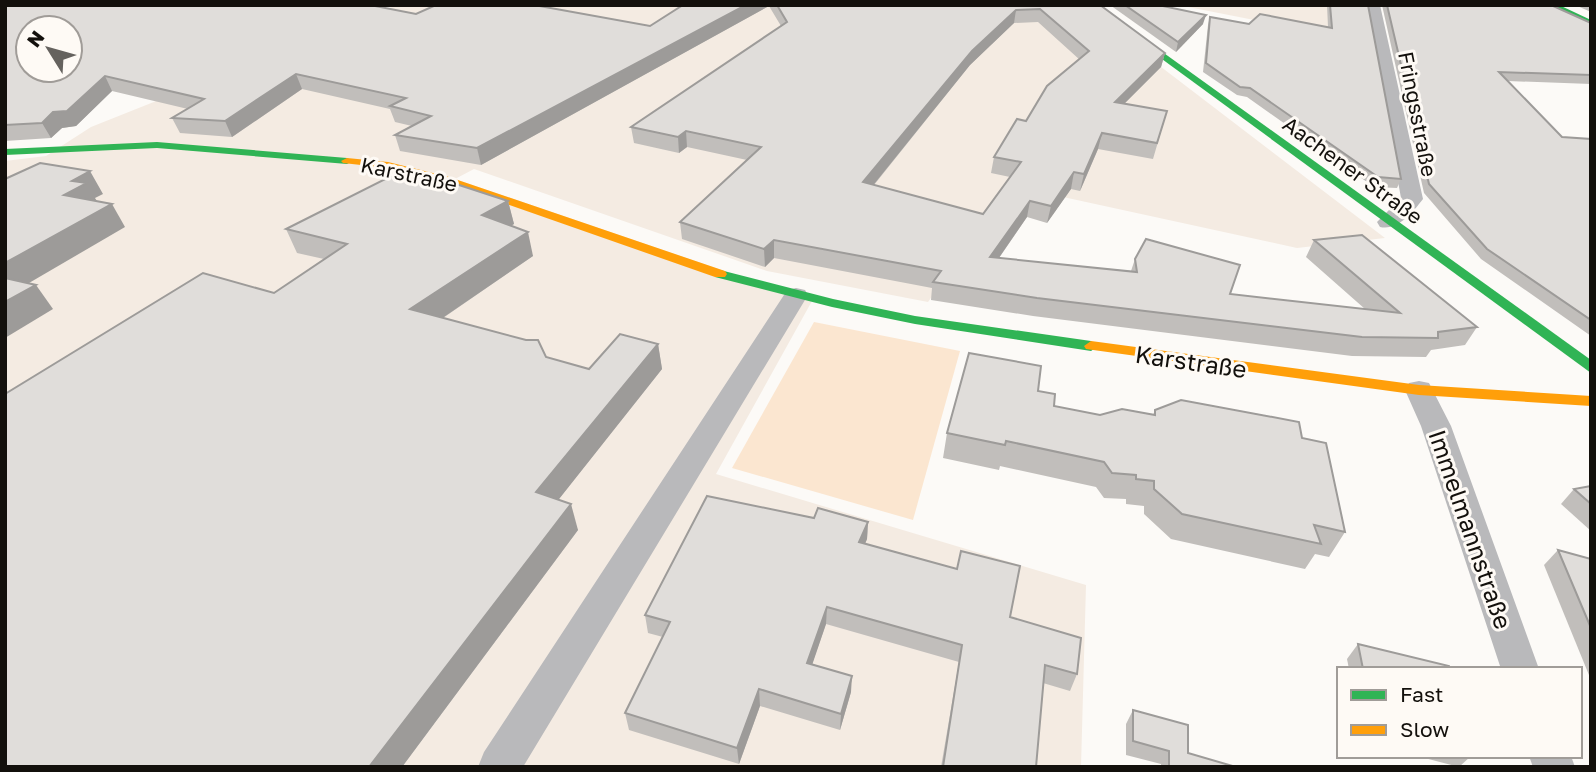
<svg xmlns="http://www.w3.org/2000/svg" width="1596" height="772" viewBox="0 0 1596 772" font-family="'Golos Text',sans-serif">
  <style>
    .built { fill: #f4ebe2 }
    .green { fill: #fbe6d0 }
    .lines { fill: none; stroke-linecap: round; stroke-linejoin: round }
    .street { fill: #b9b9bb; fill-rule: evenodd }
    .fast { fill: #30b455; fill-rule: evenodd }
    .slow { fill: #ff9f0a; fill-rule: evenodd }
    .wall { fill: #c1bebb; fill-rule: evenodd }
    .shaded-wall { fill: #9d9b99 }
    .building { fill: #e0ddda; stroke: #9d9b99; stroke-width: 2; fill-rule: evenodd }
    .labels { text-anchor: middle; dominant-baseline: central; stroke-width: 6; stroke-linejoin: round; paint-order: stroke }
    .far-street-label { font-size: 21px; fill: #13100c; stroke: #fefaf5 }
    .street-label { font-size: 24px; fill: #13100c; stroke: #fefaf5 }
  </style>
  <rect width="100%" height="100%" fill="#fcfaf7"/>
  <g class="built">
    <polygon points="397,5 1080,5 1385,238 1297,248 1013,186 928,302 767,271 474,169 455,179 812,301 716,474 1086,585 1081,767 5,767 5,161 46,156 91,127"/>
    <polygon points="1178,5 1356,5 1346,38"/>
  </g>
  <polygon class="green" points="814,322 960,351 913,520 732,468"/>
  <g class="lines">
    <g class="street">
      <path d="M1366,5H1380L1423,199C1413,212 1398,231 1380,227L1377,222L1401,198Z"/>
      <polygon points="796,288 805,290 808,295 523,767 478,767 484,752 784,295 787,290"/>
      <polygon points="1419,381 1429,383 1451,426 1539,669 1501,669 1421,426 1405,390 1409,383"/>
      <polygon points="1529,756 1571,756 1575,767 1533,767"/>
    </g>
    <g class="fast">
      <polygon points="1088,5 1097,5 1591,360 1591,373"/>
      <polygon points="1548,5 1559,5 1591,20 1591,25"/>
      <polygon points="157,142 347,158 353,161 347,164 157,148 5,155 5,149"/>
      <polygon points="720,270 833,299 915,316 1091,341 1098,346 1091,351 915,324 832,307 715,277 715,271"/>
    </g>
    <g class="slow">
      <polygon points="347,158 388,162 449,177 725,271 727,274 725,277 715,277 441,181 388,168 343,163 341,161"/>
      <polygon points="1091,341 1419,385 1591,396 1591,406 1419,395 1086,349 1084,346"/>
    </g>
  </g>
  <g class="wall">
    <path d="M5,5L416,14L650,26L683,5H1100L1165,53L1161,67L1124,104L1167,111L1153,159L1098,149L1080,191L1071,189L1047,223L1027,217L999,258L1131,271L1135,259L1230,294L1365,309L1306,257L1314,240L1477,327L1465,345L1431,350L1426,357L1352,356L1033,316L931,300L932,288L774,258L765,267L682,239L680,222L747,160L687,147L679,153L634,143L631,127L781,26L769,6L481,165L400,151L395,135L412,126L395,122L390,109L302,89L232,137L180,133L172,118L188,109L112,91L76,126L62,128L51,138L5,141ZM1038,22L1080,60L994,157L991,173L1010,177L983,214L874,185L970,65L1014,23Z"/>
    <polygon points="1110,5 1158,5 1203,24 1176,52"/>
    <polygon points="1327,5 1368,5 1401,179 1397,188 1374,187 1247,97 1237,95 1203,72 1208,25 1210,17 1249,24 1328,27"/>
    <polygon points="1382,5 1551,5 1591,23 1591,84 1508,81 1562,137 1591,139 1591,336 1481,259 1424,193"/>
    <polygon points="1575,5 1591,5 1591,12"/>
    <polygon points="508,201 514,224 510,226 533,256 443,318 546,357 589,369 658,344 662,369 558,500 578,530 402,767 5,767 274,293 324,259 297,253 286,229"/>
    <polygon points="1038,391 1054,406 1100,415 1153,415 1155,410 1302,438 1345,532 1329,557 1315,554 1305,569 1171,539 1144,514 1144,506 1126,504 1126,499 1104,498 1096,487 1000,466 999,470 943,458 947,433"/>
    <polygon points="1591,486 1591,531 1561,504 1574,489"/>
    <polygon points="868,522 867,539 865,544 1010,617 1077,674 1070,691 1043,683 1036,767 941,767 959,662 826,624 812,664 851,692 840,730 760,706 739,764 629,730 625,713 663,637 648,633 645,615"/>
    <polygon points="1558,550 1591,559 1591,680 1544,565"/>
    <polygon points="1358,644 1450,669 1349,669 1347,659"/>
    <polygon points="1133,710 1188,753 1236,767 1161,767 1161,764 1126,755 1126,724"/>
    <polygon points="1417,756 1471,756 1459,767"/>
  </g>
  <g class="shaded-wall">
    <polygon points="746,5 769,6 481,165 477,148"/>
    <polygon points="1016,10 1014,23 970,65 862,199 863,182 972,51"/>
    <polygon points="1206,15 1203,24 1176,52 1178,42"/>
    <polygon points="1165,53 1161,67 1111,117 1115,102"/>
    <polygon points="296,74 302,89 232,137 225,121"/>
    <polygon points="105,76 112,91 76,126 62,128 51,138 42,123 53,112"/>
    <polygon points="686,131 687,147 679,153 678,137"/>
    <polygon points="1102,133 1098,149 1080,191 1084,174"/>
    <polygon points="90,171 103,194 95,198 100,206 64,195 72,181"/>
    <polygon points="1074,172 1071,189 1047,223 1051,206"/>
    <polygon points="508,201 514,224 488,239 482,215"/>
    <polygon points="1030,201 1027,217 987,275 990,257"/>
    <polygon points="112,204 125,227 5,297 5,263"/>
    <polygon points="528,232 533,256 419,334 410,309"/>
    <polygon points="774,240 774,258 765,267 764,249"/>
    <polygon points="36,285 53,309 5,338 5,302"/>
    <polygon points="658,344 662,369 544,518 536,492"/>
    <polygon points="571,504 578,530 402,767 368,767"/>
    <polygon points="868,522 867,539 858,560 859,542"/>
    <polygon points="827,607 826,624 807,680 807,663"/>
    <polygon points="852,676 851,692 840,730 841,714"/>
    <polygon points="759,689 760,706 739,764 737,748"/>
  </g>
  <g class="building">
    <path d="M5,5H370L416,14L436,5H534L650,26L683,5H746L477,148L395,135L431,116L390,106L406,98L296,74L225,121L172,118L204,99L105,76L67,111L53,112L42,123L5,125ZM28,28H70V70H28Z"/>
    <path d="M777,5H1100L1165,53L1115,102L1167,111L1157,143L1102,133L1084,174L1074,172L1051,206L1030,201L990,257L1137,272L1135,259L1146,239L1240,265L1230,294L1400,313L1314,240L1362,235L1477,327L1438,332V338L1362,337L1037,298L933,282L941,271L774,240L764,249L680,222L761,147L686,131L678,137L631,127L787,22ZM1040,9L1089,51L1047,86L1026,121L1017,119L994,157L1021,162L983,214L863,182L972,51L1016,10Z"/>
    <polygon points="1125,5 1158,5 1206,15 1178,42"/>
    <polygon points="1330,5 1368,5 1401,179 1378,177 1250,88 1240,87 1206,63 1210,17 1249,24 1260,14 1332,28"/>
    <polygon points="1387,5 1551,5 1591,23 1591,75 1499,72 1562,137 1591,139 1591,320 1487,249 1429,184"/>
    <polygon points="40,163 90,171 72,181 87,183 64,195 112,204 5,263 5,179"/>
    <polygon points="407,168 508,201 482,215 528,232 410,309 526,340 538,340 546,357 589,369 620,334 658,344 536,492 571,504 369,767 5,767 5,394 203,273 274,293 347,244 286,229"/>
    <polygon points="5,278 36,285 5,302"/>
    <polygon points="969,353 1041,366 1038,391 1055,394 1054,406 1100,415 1122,409 1155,415 1155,410 1181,400 1299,422 1302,438 1326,443 1345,532 1314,525 1321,544 1182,514 1154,489 1154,481 1136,479 1136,475 1112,473 1104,462 1006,441 1005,445 947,433"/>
    <polygon points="1591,486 1591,504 1574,489"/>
    <polygon points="707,496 814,518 818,508 868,522 859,542 957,569 961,551 1020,566 1010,617 1081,638 1077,674 1045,665 1036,767 943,767 962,645 827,607 807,663 852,676 841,714 759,689 737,748 625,713 670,622 645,615"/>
    <polygon points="1558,550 1591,559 1591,628"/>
    <polygon points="1358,644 1449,666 1450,669 1363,669"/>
    <polygon points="1133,710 1188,725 1188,753 1236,767 1169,767 1169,751 1133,741"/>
  </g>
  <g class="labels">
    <g class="far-street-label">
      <text transform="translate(1418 114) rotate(79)">Fringsstraße</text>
      <text transform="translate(1353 170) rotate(36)">Aachener Straße</text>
      <text transform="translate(409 174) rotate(12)">Karstraße</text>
    </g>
    <g class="street-label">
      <text transform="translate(1191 361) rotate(8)">Karstraße</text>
      <text transform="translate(1471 529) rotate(71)">Immelmannstraße</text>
    </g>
  </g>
  <rect width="1596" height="772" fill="none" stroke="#13100c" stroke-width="14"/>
  <rect x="1337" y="667" width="245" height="91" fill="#fefaf5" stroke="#a09c98" stroke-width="2"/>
  <rect x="1351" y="690" width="35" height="10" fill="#30b455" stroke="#a09c98" stroke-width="2"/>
  <text x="1400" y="702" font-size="21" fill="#13100c">Fast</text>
  <rect x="1351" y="725" width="35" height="10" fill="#ff9f0a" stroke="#a09c98" stroke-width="2"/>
  <text x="1400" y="737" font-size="21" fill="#13100c">Slow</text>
  <g transform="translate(49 49) rotate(307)"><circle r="33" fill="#fefaf5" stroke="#a09c98" stroke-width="2"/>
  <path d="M0-5L12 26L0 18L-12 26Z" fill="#65625e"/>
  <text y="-10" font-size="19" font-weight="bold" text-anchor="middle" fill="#13100c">N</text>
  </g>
</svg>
